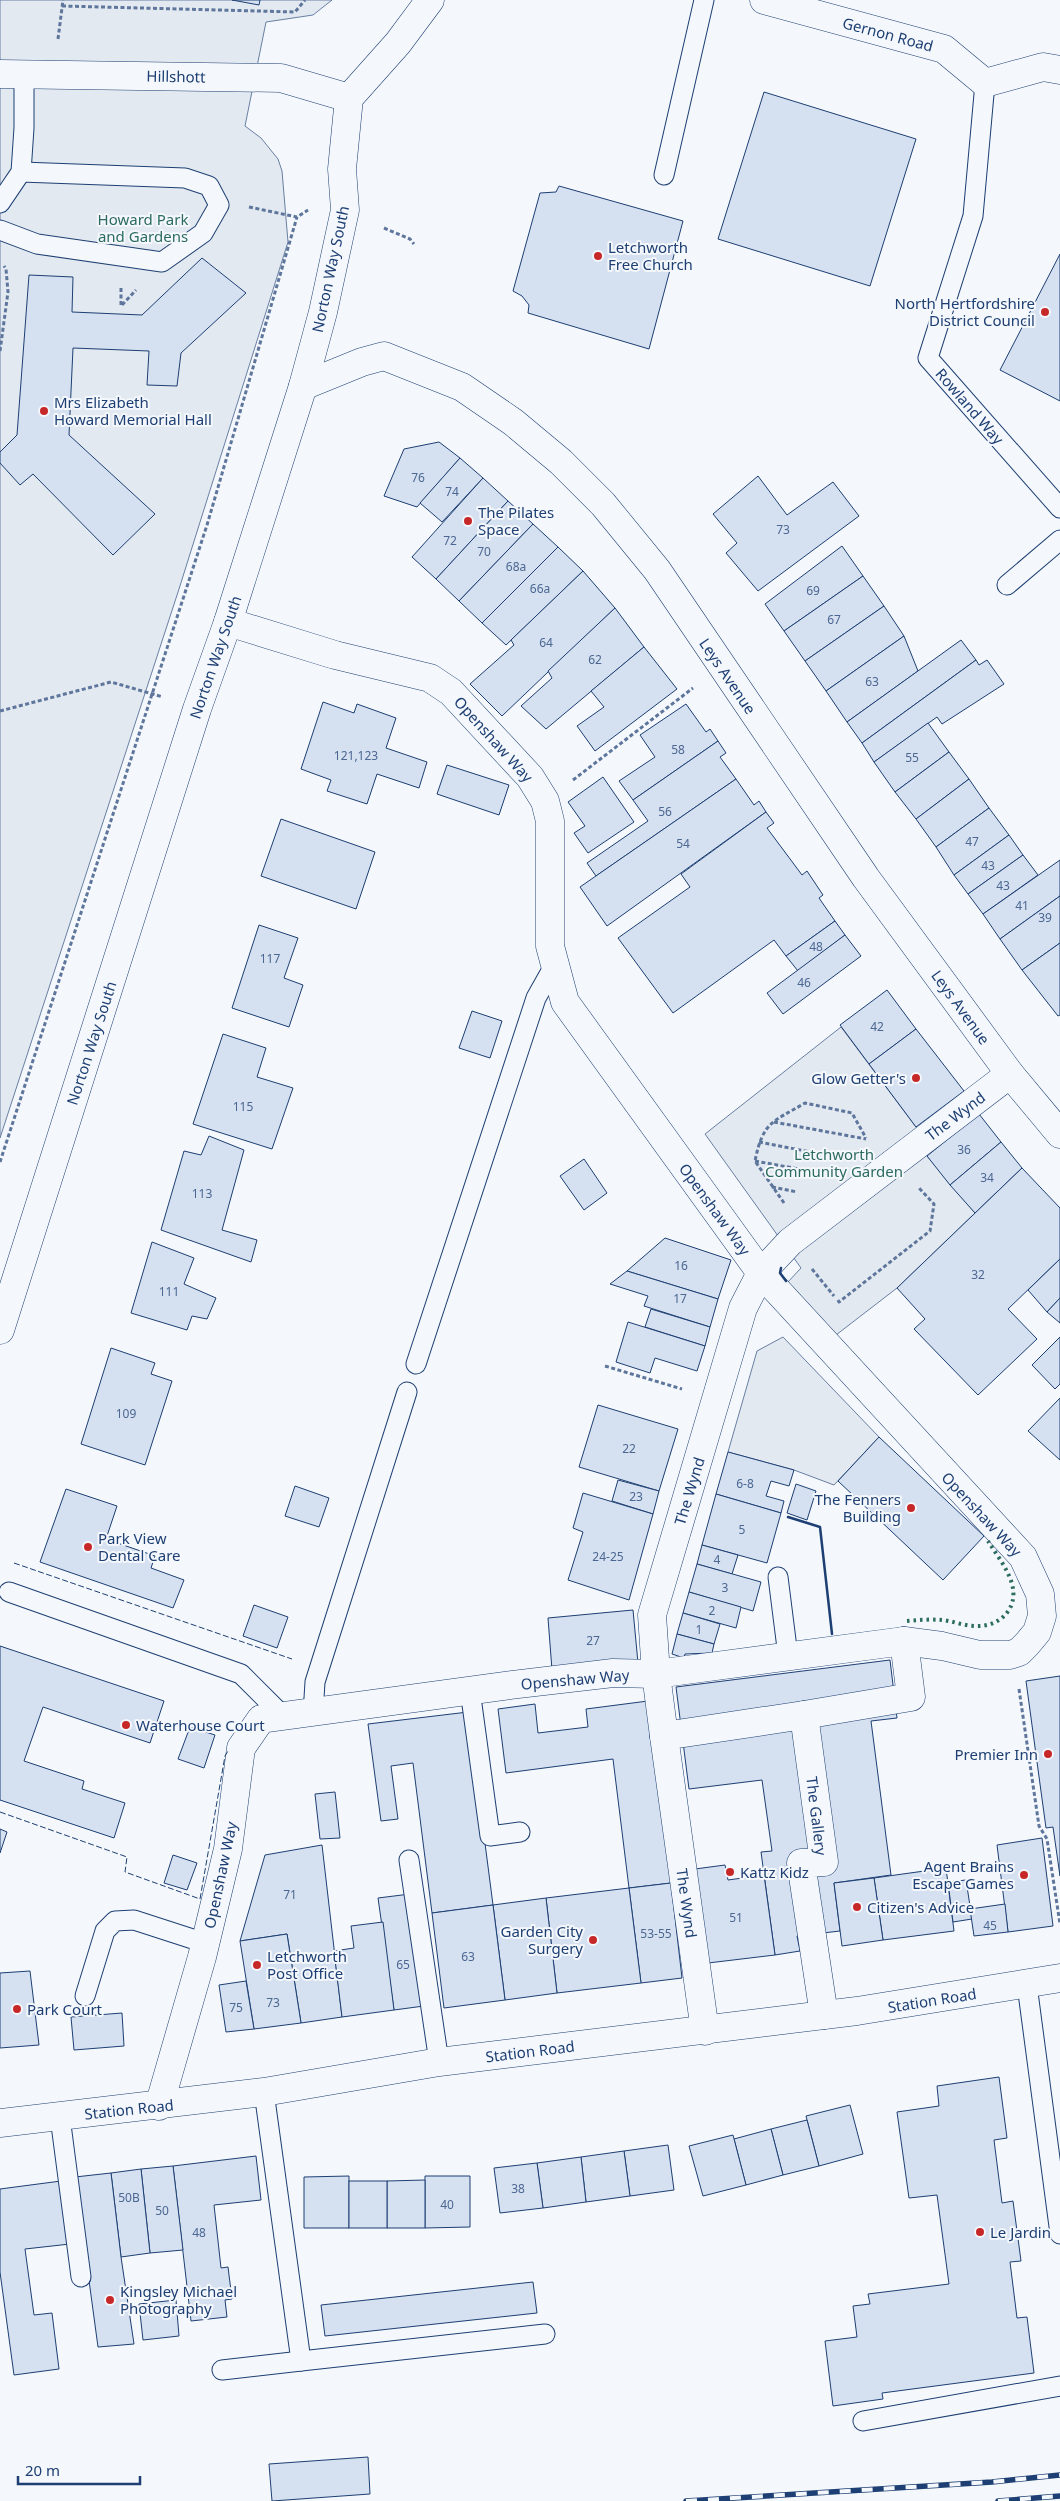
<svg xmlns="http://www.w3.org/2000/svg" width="1060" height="2501" viewBox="0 0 1060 2501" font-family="'Noto Sans',sans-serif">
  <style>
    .green { fill: #e3e9f0; stroke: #687fa3 }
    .building { fill: #d5e0f0; stroke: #1d3f73 }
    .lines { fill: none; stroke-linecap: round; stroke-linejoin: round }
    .service-casing { stroke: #1d3f73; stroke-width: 21 }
    .pedestrian-casing { stroke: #1d3f73; stroke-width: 29 }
    .minor-casing { stroke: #1d3f73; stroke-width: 29 }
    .tertiary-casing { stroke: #1d3f73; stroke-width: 29 }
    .path { stroke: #5e769c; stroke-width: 3; stroke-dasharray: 4 2.5; stroke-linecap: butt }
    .service { stroke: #f4f7fb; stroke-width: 19 }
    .pedestrian { stroke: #f4f7fb; stroke-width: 28 }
    .minor { stroke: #f4f7fb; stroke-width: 28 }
    .tertiary { stroke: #f4f7fb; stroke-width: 28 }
    .rail-casing { stroke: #1d3f73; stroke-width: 5.5 }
    .rail { stroke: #f4f7fb; stroke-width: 4; stroke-dasharray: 11; stroke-linecap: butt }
    .hedge { stroke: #2c6c60; stroke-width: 4; stroke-dasharray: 2.5 4; stroke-linecap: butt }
    .fence { stroke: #1d3f73; stroke-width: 1; stroke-dasharray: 6 2.5; stroke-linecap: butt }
    .wall { stroke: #1d3f73; stroke-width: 2.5 }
    .poi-dot { fill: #c62828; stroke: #f4f7fb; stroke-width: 2 }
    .labels { text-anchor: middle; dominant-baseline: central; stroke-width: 4; stroke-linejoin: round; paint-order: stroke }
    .number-label { font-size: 12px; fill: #4b6792 }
    .street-label { font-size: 15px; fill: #1d3f73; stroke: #f4f7fb }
    .park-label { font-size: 15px; fill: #2c6c60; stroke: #f4f7fb }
    .poi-label { font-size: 15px; fill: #1d3f73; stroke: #f4f7fb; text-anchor: start }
  </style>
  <rect width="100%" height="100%" fill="#f4f7fb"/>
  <g class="green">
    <polygon points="0,0 332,0 313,15 266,22 245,126 261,138 278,159 282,171 288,242 179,589 0,1138"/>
    <polygon points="841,1027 916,1127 927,1156 975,1213 897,1288 836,1335 787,1283 801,1268 705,1134"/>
    <polygon points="783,1337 879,1437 834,1485 794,1470 728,1452 757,1351"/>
  </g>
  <g class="building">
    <polygon points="232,0 260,0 259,5"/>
    <polygon points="764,92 916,139 870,286 718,239"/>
    <polygon points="559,186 683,221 649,349 528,313 529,305 522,296 513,291 540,193 556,192"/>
    <polygon points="1060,254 1060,401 1000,370"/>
    <polygon points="202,258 246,293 181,353 177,386 147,385 149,351 73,348 69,435 155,514 113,555 33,474 20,485 0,463 0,452 17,435 29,275 73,277 72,312 142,315"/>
    <polygon points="439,442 460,458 417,507 384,496 404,449"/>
    <polygon points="460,458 483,478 442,522 420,503"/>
    <polygon points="758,476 787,515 833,482 859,516 758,591 726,553 737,543 713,514"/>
    <polygon points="483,478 508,501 436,579 412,557"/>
    <polygon points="508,501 533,524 459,601 436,579"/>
    <polygon points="533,524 558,547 482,623 459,601"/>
    <polygon points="842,546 863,576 784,631 765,604"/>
    <polygon points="558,547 583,571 506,645 482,623"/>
    <polygon points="583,571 615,608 502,716 470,684 514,645 511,640"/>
    <polygon points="863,576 884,606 805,661 784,631"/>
    <polygon points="884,606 904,636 826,691 805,661"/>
    <polygon points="615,608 644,647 546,729 521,706 552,678 548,671"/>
    <polygon points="904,636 918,671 847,722 826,691"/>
    <polygon points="961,640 976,660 862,743 847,722"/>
    <polygon points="644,647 677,689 595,751 577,726 604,707 591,691"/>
    <polygon points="976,660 979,665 987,660 1004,684 942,724 937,717 874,762 862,743"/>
    <polygon points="323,702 354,713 357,704 396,718 386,748 427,762 419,788 377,774 367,804 327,791 331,780 301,769"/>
    <polygon points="686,704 706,732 710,729 718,741 633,800 619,781 655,757 640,735"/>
    <polygon points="928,723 949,752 895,792 874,762"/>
    <polygon points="718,741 726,753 720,757 736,779 596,876 587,863 648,821 633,800"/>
    <polygon points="949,752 969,779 916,819 895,792"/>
    <polygon points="447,765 509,785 499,815 437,794"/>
    <polygon points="603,777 634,822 588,853 574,833 585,826 568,802"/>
    <polygon points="736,779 754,805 759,801 766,812 607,926 580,887"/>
    <polygon points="969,779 989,808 936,847 916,819"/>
    <polygon points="989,808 1009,835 954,875 936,847"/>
    <polygon points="766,812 774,823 767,828 802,875 807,871 823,895 819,898 835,921 786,956 774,940 673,1013 618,938 690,887 681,874"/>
    <polygon points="281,819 375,852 356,909 261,876"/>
    <polygon points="1009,835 1023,855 968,894 954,875"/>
    <polygon points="1023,855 1038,875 983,914 968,894"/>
    <polygon points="1060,860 1060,896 1000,939 983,914"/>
    <polygon points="1060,896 1060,943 1022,970 1000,939"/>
    <polygon points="835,921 845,935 798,971 786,956"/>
    <polygon points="259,925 298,938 284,978 303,985 289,1027 232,1008"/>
    <polygon points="845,935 861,956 783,1014 767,993"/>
    <polygon points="1060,943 1060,1015 1058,1016 1022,970"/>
    <polygon points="887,990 916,1029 869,1064 840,1025"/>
    <polygon points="472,1011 502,1021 490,1058 459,1048"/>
    <polygon points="916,1029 964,1091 916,1127 869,1064"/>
    <polygon points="223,1034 266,1048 257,1077 293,1088 272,1149 193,1124"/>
    <polygon points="979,1114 1001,1142 950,1185 927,1156"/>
    <polygon points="209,1136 244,1150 222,1230 257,1240 251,1262 161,1230 184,1151 201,1155"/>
    <polygon points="1001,1142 1022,1168 975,1213 950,1185"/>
    <polygon points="584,1159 607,1193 584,1210 560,1176"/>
    <polygon points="1022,1168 1060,1208 1060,1259 1008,1309 1037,1339 978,1395 914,1329 925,1319 897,1288"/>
    <polygon points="665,1238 731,1260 718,1299 627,1271"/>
    <polygon points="152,1242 194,1258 184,1284 216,1298 207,1319 192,1316 187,1330 131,1313"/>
    <polygon points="1060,1259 1060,1298 1047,1312 1028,1290"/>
    <polygon points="627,1271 718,1299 710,1327 644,1306 648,1296 610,1284"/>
    <polygon points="1060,1298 1060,1323 1047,1312"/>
    <polygon points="651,1309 710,1327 705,1346 645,1327"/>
    <polygon points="628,1322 705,1346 697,1371 655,1358 650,1373 616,1362"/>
    <polygon points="1060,1337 1060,1384 1055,1389 1032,1365"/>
    <polygon points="111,1348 155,1363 151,1374 172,1381 145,1465 81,1444"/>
    <polygon points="1060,1398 1060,1460 1028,1431"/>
    <polygon points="598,1405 678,1429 659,1491 579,1467"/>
    <polygon points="879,1437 984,1536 943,1580 838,1481"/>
    <polygon points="728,1452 794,1470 789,1486 771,1481 766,1496 784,1501 781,1513 716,1494"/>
    <polygon points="618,1480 659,1491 653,1514 612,1501"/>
    <polygon points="796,1484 816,1491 807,1520 787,1513"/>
    <polygon points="295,1486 329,1498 319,1527 285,1516"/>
    <polygon points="66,1489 117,1506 106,1539 155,1556 151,1568 184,1580 173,1608 40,1562"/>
    <polygon points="583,1493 653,1514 629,1600 568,1580 583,1532 573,1528"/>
    <polygon points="716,1494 781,1513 767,1563 702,1545"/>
    <polygon points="702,1545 738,1555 732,1574 697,1564"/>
    <polygon points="697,1564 761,1582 753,1611 689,1592"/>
    <polygon points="689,1592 741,1607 736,1628 683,1613"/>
    <polygon points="254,1605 288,1617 277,1648 243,1636"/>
    <polygon points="633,1610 638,1663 552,1670 548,1618"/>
    <polygon points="683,1613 720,1624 714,1644 677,1634"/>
    <polygon points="677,1634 714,1644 712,1653 685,1654 684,1658 672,1654"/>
    <polygon points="0,1646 164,1701 150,1743 43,1707 24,1761 84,1781 82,1789 125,1803 114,1838 0,1800"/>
    <polygon points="890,1660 897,1718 871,1721 891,1875 834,1883 840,1931 797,1936 800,1951 775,1955 761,1852 772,1851 762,1780 689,1789 676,1687"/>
    <polygon points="1060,1676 1060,1876 1053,1827 1046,1828 1026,1681"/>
    <polygon points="648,1701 671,1883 629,1888 613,1759 506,1773 498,1709 535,1704 538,1733 588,1727 586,1709"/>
    <polygon points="468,1712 493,1905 432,1913 413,1763 391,1766 398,1819 381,1821 368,1724"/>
    <polygon points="190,1727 215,1735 204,1768 178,1759"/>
    <polygon points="335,1792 340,1838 320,1839 315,1794"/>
    <polygon points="0,1829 7,1832 0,1853"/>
    <polygon points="1042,1838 1053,1926 1008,1932 997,1845"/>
    <polygon points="322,1845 342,2017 301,2023 287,1934 240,1941 265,1855"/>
    <polygon points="173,1855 197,1863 187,1890 164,1883"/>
    <polygon points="725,1865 728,1880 764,1875 775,1955 708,1963 695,1869"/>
    <polygon points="946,1868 954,1931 883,1940 874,1878"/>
    <polygon points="874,1878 883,1940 842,1946 834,1883"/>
    <polygon points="966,1880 972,1919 953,1922 948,1882"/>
    <polygon points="671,1883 682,1978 641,1983 629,1888"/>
    <polygon points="629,1888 641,1983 557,1993 546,1898"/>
    <polygon points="410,1894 424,2006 394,2010 378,1898"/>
    <polygon points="546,1898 557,1993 505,2000 493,1905"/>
    <polygon points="1005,1904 1008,1932 974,1936 970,1909"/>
    <polygon points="493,1905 505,2000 444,2008 432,1913"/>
    <polygon points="383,1922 394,2010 342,2017 334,1951 354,1948 351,1926"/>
    <polygon points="287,1934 301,2023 254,2029 240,1941"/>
    <polygon points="30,1971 39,2045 0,2048 0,1973"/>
    <polygon points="246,1981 254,2029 226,2032 219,1985"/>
    <polygon points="122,2013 124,2046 74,2050 71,2017"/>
    <polygon points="999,2077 1007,2138 994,2140 1002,2203 1013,2201 1021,2261 1010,2262 1017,2318 1027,2317 1034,2373 882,2393 883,2399 833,2406 825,2341 857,2337 853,2306 870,2304 868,2294 949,2284 937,2195 909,2198 897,2112 939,2106 937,2086"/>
    <polygon points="850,2105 863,2154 819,2166 806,2116"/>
    <polygon points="807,2120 819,2166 783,2175 771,2129"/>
    <polygon points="771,2129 783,2175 746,2185 734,2139"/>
    <polygon points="733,2135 746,2185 703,2196 689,2146"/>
    <polygon points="668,2145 674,2190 630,2196 624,2151"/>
    <polygon points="624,2151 630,2196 586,2202 581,2157"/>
    <polygon points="256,2156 261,2200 214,2205 221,2268 228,2267 232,2299 225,2300 227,2317 191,2321 173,2166"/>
    <polygon points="581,2157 586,2202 543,2208 537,2163"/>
    <polygon points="537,2163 543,2208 500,2213 494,2168"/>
    <polygon points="173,2166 183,2250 150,2253 141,2169"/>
    <polygon points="141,2169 150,2253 121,2257 111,2173"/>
    <polygon points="111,2173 121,2257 134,2344 98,2347 75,2177"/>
    <polygon points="349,2176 349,2228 304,2228 304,2177"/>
    <polygon points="425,2176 470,2176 470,2227 425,2228"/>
    <polygon points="425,2180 425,2228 387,2228 387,2181"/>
    <polygon points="61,2181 70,2244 25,2249 34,2315 52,2313 59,2369 14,2375 0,2272 0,2189"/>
    <rect x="349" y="2181" width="38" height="47"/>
    <polygon points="533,2282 537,2313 325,2336 321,2305"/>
    <polygon points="176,2300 179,2336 143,2340 139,2304"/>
    <polygon points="368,2457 370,2494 272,2501 269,2464"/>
  </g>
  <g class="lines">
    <g class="service-casing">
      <g id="service">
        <polyline points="985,83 973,216 928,358 1060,508"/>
        <polyline points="664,175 704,0"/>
        <polyline points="0,203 21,172 24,128 24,74"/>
        <polyline points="0,230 37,244 162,262 203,233 219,205 209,186 185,178 21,172"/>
        <polyline points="1007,585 1060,540"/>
        <polyline points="416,1364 536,998 554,966"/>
        <polyline points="778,1577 788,1656"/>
        <polyline points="9,1592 241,1674 282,1715"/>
        <polyline points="470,1690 490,1836 520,1832"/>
        <polyline points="313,1714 315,1682 407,1392"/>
        <polyline points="409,1860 439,2062"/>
        <polyline points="1027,1985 1060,2234"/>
        <polyline points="85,1996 105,1931 115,1921 134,1920 205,1943"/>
        <polyline points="264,2092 301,2361 545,2334"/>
        <polyline points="60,2117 81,2277"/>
        <polyline points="222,2370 301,2361"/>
        <polyline points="863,2421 1060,2386"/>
      </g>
    </g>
    <g class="pedestrian-casing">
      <g id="pedestrian">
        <polyline points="664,1736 804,1715"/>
        <polyline points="824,2015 801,1863 824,1862 804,1715 911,1697 904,1641"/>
        <polyline points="705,2031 664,1736 656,1674 652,1615 743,1308 761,1273 790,1242 1010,1074"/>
      </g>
    </g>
    <g class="minor-casing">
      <g id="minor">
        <polyline points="764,0 944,49 985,83 1043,67 1060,70"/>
        <polyline points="0,74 281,78 349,98"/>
        <polyline points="303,386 362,362 384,356 462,387 513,422 561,462 603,504 657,570 866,878 1010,1074 1060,1134"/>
        <polyline points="159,2106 202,1957 228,1849 241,1748 261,1719 511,1685 613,1673 656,1674 904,1641 942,1646 980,1655 1010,1655 1019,1652 1027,1644 1037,1632 1042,1616 1040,1594 1023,1557 761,1273 565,1002 550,946 550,821 545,801 530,777 451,692 430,678 335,655 228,622"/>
      </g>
    </g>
    <g class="tertiary-casing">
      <g id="tertiary">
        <polyline points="0,1330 197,709 228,622 303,386 323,312 345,210 342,169 349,98 398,43 430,0"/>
        <polyline points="0,2123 264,2092 439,2062 857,2011 1060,1978"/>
      </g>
    </g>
    <g class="path">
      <polyline points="62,6 295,12 305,0"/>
      <polyline points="58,39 63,0"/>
      <polyline points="249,207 297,217 308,210"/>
      <polyline points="384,228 410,239 414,244"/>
      <polyline points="121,288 121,306 136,290"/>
      <polyline points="0,351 8,292 6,269 4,266"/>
      <polyline points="0,711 111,682 163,697"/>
      <polyline points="573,780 693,688"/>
      <polyline points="774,1122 866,1139"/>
      <polyline points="759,1142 842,1158"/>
      <polyline points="755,1161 821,1173"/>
      <polyline points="0,1162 207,525 297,217"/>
      <polyline points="772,1187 797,1192"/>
      <path d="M784,1203L755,1161C763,1121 773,1122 805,1103L852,1113L866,1138"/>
      <polyline points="812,1269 834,1296"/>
      <polyline points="838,1300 839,1302 930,1231 934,1204 919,1188"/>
      <polyline points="605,1366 682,1389"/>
      <polyline points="1019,1689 1039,1826 1047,1839 1060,1924"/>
    </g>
    <use href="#service" class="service"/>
    <use href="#pedestrian" class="pedestrian"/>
    <use href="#minor" class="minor"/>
    <use href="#tertiary" class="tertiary"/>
    <g class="rail-casing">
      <g id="rail">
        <polyline points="686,2501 992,2482 1060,2475"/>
        <polyline points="998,2501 1060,2496"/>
      </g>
    </g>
    <use href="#rail" class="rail"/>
    <path class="hedge" d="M907,1621C919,1620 931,1619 942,1620C953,1621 964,1626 976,1626C999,1627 1019,1609 1012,1584C1008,1569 996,1554 988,1541"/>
    <g class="fence">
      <polyline points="14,1563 292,1659"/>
      <polyline points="0,1812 127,1857 125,1872 200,1899 225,1756 228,1751"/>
    </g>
    <g class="wall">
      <polyline points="781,1268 780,1273 786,1281"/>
      <polyline points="788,1517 820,1527 832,1634"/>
    </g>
  </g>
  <g class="poi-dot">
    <circle cx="598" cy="256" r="5"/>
    <circle cx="1045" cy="312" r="5"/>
    <circle cx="44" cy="411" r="5"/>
    <circle cx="468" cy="521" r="5"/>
    <circle cx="916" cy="1078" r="5"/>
    <circle cx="911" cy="1508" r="5"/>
    <circle cx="88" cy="1547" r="5"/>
    <circle cx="126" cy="1725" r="5"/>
    <circle cx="1048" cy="1754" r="5"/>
    <circle cx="730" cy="1872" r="5"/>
    <circle cx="1024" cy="1875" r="5"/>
    <circle cx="857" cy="1907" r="5"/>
    <circle cx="593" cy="1940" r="5"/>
    <circle cx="257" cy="1965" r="5"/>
    <circle cx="17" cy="2009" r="5"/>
    <circle cx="980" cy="2232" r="5"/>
    <circle cx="110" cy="2300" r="5"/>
  </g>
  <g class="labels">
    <g class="number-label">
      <text x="418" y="477">76</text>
      <text x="452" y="491">74</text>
      <text x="783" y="529">73</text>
      <text x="450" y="540">72</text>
      <text x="484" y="551">70</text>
      <text x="516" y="566">68a</text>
      <text x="540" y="588">66a</text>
      <text x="813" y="590">69</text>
      <text x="834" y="619">67</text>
      <text x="546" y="642">64</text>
      <text x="595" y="659">62</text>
      <text x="872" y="681">63</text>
      <text x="678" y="749">58</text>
      <text x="356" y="755">121,123</text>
      <text x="912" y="757">55</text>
      <text x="665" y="811">56</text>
      <text x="972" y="841">47</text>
      <text x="683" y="843">54</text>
      <text x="988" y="865">43</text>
      <text x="1003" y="885">43</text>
      <text x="1022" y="905">41</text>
      <text x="1045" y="917">39</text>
      <text x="816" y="946">48</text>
      <text x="270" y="958">117</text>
      <text x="804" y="982">46</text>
      <text x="877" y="1026">42</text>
      <text x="243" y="1106">115</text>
      <text x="964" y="1149">36</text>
      <text x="987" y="1177">34</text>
      <text x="202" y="1193">113</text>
      <text x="681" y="1265">16</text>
      <text x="978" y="1274">32</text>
      <text x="169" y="1291">111</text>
      <text x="680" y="1298">17</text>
      <text x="126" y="1413">109</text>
      <text x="629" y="1448">22</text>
      <text x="745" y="1483">6-8</text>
      <text x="636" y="1496">23</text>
      <text x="742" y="1529">5</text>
      <text x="608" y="1556">24-25</text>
      <text x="717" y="1559">4</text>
      <text x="725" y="1587">3</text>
      <text x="712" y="1610">2</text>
      <text x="699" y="1629">1</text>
      <text x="593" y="1640">27</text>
      <text x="290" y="1894">71</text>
      <text x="736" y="1917">51</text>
      <text x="990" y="1925">45</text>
      <text x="656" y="1933">53-55</text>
      <text x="468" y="1956">63</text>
      <text x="403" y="1964">65</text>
      <text x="273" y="2002">73</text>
      <text x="236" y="2007">75</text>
      <text x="518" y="2188">38</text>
      <text x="129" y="2197">50B</text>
      <text x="447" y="2204">40</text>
      <text x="162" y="2210">50</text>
      <text x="199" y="2232">48</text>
    </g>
    <g class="street-label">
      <text transform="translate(888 34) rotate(15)">Gernon Road</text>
      <text transform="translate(176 76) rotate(1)">Hillshott</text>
      <text transform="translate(330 269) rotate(-78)">Norton Way South</text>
      <text transform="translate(970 406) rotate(49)">Rowland Way</text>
      <text transform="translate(215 657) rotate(-71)">Norton Way South</text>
      <text transform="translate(728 676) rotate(56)">Leys Avenue</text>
      <text transform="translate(494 739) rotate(48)">Openshaw Way</text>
      <text transform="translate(961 1007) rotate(54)">Leys Avenue</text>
      <text transform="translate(91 1043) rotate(-72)">Norton Way South</text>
      <text transform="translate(955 1116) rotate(-37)">The Wynd</text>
      <text transform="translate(715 1209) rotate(54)">Openshaw Way</text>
      <text transform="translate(689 1491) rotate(-73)">The Wynd</text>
      <text transform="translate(982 1514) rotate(47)">Openshaw Way</text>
      <text transform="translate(575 1679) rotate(-5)">Openshaw Way</text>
      <text transform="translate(817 1816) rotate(83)">The Gallery</text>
      <text transform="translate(220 1875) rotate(-78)">Openshaw Way</text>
      <text transform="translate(687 1903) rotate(82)">The Wynd</text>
      <text transform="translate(932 2000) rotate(-9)">Station Road</text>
      <text transform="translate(530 2051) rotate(-7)">Station Road</text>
      <text transform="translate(129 2109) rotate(-6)">Station Road</text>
    </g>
    <g class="park-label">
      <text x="143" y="219">Howard Park<tspan x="143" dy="17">and Gardens</tspan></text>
      <text x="834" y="1154">Letchworth<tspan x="834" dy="17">Community Garden</tspan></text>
    </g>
    <g class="poi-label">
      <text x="608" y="247">Letchworth<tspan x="608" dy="17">Free Church</tspan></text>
      <text x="1035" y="303" text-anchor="end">North Hertfordshire<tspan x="1035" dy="17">District Council</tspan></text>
      <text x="54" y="402">Mrs Elizabeth<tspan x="54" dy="17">Howard Memorial Hall</tspan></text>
      <text x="478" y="512">The Pilates<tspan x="478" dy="17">Space</tspan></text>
      <text x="906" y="1078" text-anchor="end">Glow Getter's</text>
      <text x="901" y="1499" text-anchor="end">The Fenners<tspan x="901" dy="17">Building</tspan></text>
      <text x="98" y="1538">Park View<tspan x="98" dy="17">Dental Care</tspan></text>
      <text x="136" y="1725">Waterhouse Court</text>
      <text x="1038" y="1754" text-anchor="end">Premier Inn</text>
      <text x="1014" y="1866" text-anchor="end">Agent Brains<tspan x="1014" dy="17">Escape Games</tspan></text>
      <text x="740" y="1872">Kattz Kidz</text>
      <text x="867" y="1907">Citizen's Advice</text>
      <text x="583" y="1931" text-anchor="end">Garden City<tspan x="583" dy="17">Surgery</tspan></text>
      <text x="267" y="1956">Letchworth<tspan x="267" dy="17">Post Office</tspan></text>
      <text x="27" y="2009">Park Court</text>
      <text x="990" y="2232">Le Jardin</text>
      <text x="120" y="2291">Kingsley Michael<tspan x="120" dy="17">Photography</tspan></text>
    </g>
  </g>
  <path d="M18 2476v8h122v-8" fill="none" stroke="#1d3f73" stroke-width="2.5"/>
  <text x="25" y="2476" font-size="15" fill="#1d3f73" stroke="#f4f7fb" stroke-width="4" paint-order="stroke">20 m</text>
</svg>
